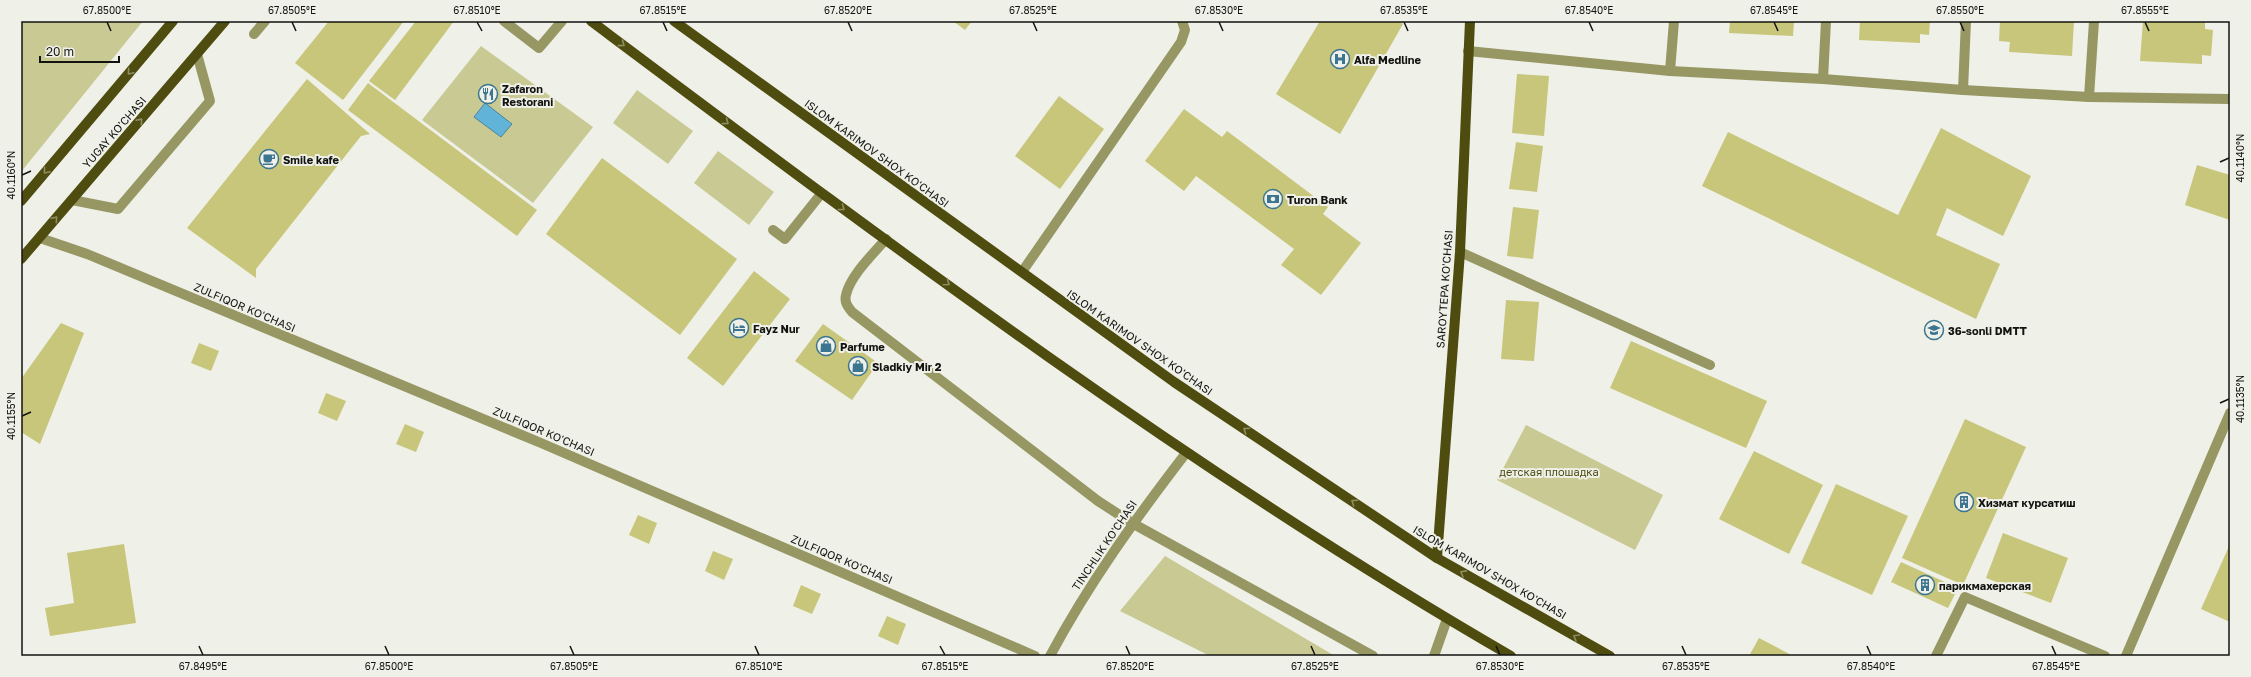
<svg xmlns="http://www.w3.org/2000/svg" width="2251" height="677" viewBox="0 0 2251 677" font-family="'Golos Text',sans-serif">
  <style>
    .green { fill: #c9c993 }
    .water { fill: #61b3d8; stroke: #4a839c }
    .building { fill: #c7c67b }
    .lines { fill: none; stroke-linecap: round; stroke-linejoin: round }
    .minor { stroke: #979763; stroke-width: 10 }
    .major { stroke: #4e4c0e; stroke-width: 10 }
    .oneway { stroke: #8e8e65 }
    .ticks { fill: none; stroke: #131310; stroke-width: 1.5 }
    .labels { text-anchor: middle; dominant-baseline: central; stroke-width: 4; stroke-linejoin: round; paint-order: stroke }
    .poi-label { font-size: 11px; font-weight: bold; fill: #131310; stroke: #eff0e8; text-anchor: start }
    .street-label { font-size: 11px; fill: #131310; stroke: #eff0e8 }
    .park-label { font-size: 11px; fill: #4e4d14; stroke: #eff0e8 }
    .neatline { fill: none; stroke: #131310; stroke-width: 1.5 }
    .ticks-label { font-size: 10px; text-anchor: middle; fill: #131310 }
  </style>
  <rect width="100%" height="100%" fill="#eff0e8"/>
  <g class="green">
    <polygon points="21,21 143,21 21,172"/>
    <polygon points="481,46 593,127 533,203 422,120"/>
    <polygon points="637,90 693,131 668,164 613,123"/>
    <polygon points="718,151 774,192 749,225 694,183"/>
    <polygon points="1526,425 1663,495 1635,550 1497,480"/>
    <polygon points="1165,556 1335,656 1210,656 1120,611"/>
  </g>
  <polygon class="water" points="485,103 512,124 501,137 474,117"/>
  <g class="building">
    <polygon points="329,21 404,21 343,100 295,63"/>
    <polygon points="416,21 454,21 395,100 369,81"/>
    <polygon points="953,21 972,21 965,30"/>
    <polygon points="1320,21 1398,21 1403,24 1340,134 1276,94"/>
    <polygon points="1730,21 1794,21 1793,36 1729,33"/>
    <polygon points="1860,21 1930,21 1929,35 1920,34 1920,43 1859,40"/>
    <polygon points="2000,21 2074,21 2072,56 2009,52 2010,42 1999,41"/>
    <polygon points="2143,21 2205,21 2205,29 2213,30 2211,56 2202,55 2202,64 2140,61"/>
    <polygon points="1517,74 1549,76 1544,136 1512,133"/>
    <polygon points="307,79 370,134 361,136 256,269 256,278 187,228"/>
    <polygon points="368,83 537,210 517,236 348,110"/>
    <polygon points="1059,96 1104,129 1060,189 1015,156"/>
    <polygon points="1184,109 1222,137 1227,131 1328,207 1323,214 1361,243 1321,295 1281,265 1294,249 1196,176 1184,191 1145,161"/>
    <polygon points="1941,128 2031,176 2003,236 1947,208 1936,235 2000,264 1976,319 1702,186 1728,132 1898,215"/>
    <polygon points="1516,142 1543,146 1537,192 1509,189"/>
    <polygon points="602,158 737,259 680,335 546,234"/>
    <polygon points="2197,165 2230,175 2230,220 2185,205"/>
    <polygon points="1513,207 1539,210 1533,259 1507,256"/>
    <polygon points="754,271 790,299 723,386 687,358"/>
    <polygon points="1506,300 1539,302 1534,361 1501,359"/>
    <polygon points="61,323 84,333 40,444 21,432 21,379"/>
    <polygon points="823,324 878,363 852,400 795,361"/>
    <polygon points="1631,341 1767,401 1746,448 1610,388"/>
    <polygon points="199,343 219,351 211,371 191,363"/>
    <polygon points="326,393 346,401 337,421 318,413"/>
    <polygon points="1965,419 2026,447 1963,585 1902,558"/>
    <polygon points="405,424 424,432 416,452 396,444"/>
    <polygon points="1754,451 1823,485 1789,554 1719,519"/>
    <polygon points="1836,484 1908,516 1872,595 1801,563"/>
    <polygon points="638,515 657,523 649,544 629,535"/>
    <polygon points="2003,533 2068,558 2051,603 1986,578"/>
    <polygon points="124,544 136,623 50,636 45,608 74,603 67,553"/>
    <polygon points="2230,544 2230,622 2201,609"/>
    <polygon points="713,551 733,559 724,580 705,571"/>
    <polygon points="1901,562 1958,588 1948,608 1891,582"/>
    <polygon points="801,585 821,594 812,614 793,606"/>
    <polygon points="887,616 906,624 898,645 878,636"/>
    <polygon points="1759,638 1793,656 1749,656"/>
  </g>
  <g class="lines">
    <g class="minor">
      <polyline points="504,21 539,48 562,21"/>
      <polyline points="254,34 265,21"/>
      <polyline points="1468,51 1670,71 1823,79 1963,90 2089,97 2230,99"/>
      <polyline points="1670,71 1674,21"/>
      <polyline points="1823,79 1826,21"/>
      <polyline points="1963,90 1966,21"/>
      <polyline points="2089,97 2094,21"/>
      <polyline points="72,200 118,209 210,101 197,54"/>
      <polyline points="773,230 785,239 821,194"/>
      <polyline points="40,238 87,254 541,443 1035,656"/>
      <path d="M886,239C873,254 850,276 846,295C844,302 848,307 852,312L1098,501L1132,523L1373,656"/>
      <polyline points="1460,252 1710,365"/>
      <polyline points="1022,272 1181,42 1185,30 1182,21"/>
      <path d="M1050,656C1089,583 1136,518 1186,453"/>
      <polyline points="1434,656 1447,619"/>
      <polyline points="1936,656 1965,597 2105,656"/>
      <polyline points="2126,656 2230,413"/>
    </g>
    <g class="major">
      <path d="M591,21C889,244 1188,469 1511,656"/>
      <polyline points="674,21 1174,382 1437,558 1610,656"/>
      <polyline points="21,201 173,21"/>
      <polyline points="21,259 225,21"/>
      <polyline points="1437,558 1460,252 1470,21"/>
    </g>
  </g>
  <defs><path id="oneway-chevron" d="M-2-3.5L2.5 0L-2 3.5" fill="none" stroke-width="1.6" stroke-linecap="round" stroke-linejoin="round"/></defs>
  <g class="oneway">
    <use href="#oneway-chevron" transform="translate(622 44) rotate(37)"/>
    <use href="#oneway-chevron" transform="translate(130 72) rotate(130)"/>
    <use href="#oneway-chevron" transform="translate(140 121) rotate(-49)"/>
    <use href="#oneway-chevron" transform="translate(726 122) rotate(37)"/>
    <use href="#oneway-chevron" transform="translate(46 171) rotate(130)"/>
    <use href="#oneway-chevron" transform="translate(842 208) rotate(36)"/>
    <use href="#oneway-chevron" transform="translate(55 219) rotate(-49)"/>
    <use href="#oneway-chevron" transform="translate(947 283) rotate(35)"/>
    <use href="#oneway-chevron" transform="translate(1246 430) rotate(-146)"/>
    <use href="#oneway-chevron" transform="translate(1354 502) rotate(-146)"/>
    <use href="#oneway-chevron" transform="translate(1463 573) rotate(-151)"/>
    <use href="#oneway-chevron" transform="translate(1576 637) rotate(-150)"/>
  </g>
  <path class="ticks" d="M107,22L111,31M292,22L296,31M477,22L482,31M663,22L667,31M848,22L852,31M1033,22L1037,31M1219,22L1223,31M1404,22L1408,31M1589,22L1593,31M1774,22L1778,31M1960,22L1964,31M2145,22L2149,31M2220,162L2229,158M22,175L31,171M2220,403L2229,399M22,416L31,412M199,646L203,655M385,646L389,655M570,646L574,655M755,646L759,655M940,646L945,655M1126,646L1130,655M1311,646L1315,655M1496,646L1500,655M1682,646L1686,655M1867,646L1871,655M2052,646L2056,655"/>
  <defs>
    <g id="hospital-ring" transform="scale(1)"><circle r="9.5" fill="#eff0e8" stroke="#3c758f" stroke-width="1.5"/><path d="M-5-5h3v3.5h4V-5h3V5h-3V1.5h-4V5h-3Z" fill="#3c758f"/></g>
    <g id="restaurant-ring" transform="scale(1)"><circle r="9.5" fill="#eff0e8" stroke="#3c758f" stroke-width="1.5"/><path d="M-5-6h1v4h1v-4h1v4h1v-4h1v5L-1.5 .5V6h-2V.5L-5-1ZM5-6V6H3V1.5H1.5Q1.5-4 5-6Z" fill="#3c758f"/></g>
    <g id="cafe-ring" transform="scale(1)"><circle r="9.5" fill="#eff0e8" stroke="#3c758f" stroke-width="1.5"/><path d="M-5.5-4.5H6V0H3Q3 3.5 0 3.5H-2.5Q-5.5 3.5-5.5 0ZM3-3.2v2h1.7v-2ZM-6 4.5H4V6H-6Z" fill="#3c758f"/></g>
    <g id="bank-ring" transform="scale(1)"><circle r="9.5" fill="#eff0e8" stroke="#3c758f" stroke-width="1.5"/><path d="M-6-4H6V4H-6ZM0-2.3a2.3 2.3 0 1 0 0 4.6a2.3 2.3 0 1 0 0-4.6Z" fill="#3c758f"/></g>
    <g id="hotel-ring" transform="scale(1)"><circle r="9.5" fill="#eff0e8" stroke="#3c758f" stroke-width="1.5"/><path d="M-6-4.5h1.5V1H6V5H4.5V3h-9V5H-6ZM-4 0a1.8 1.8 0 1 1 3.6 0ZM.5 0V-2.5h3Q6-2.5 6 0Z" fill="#3c758f"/></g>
    <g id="school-ring" transform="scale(1)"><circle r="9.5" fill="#eff0e8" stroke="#3c758f" stroke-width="1.5"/><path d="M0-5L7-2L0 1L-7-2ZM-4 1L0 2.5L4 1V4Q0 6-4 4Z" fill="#3c758f"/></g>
    <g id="shop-ring" transform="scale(1)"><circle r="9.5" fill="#eff0e8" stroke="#3c758f" stroke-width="1.5"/><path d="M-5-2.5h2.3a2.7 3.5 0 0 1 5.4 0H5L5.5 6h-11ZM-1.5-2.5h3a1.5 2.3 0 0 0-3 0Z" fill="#3c758f"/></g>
    <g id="building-ring" transform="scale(1)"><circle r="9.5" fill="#eff0e8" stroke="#3c758f" stroke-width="1.5"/><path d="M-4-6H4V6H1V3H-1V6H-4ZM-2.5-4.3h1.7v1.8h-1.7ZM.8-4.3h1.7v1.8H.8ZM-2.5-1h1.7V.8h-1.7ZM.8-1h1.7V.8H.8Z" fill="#3c758f"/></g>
  </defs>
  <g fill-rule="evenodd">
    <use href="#hospital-ring" x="1340" y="59"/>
    <use href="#restaurant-ring" x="488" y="94"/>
    <use href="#cafe-ring" x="269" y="159"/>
    <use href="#bank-ring" x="1273" y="199"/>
    <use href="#hotel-ring" x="739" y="328"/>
    <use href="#school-ring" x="1934" y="330"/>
    <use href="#shop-ring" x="826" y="346"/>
    <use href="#shop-ring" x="858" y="366"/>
    <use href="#building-ring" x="1964" y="502"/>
    <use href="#building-ring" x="1925" y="585"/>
  </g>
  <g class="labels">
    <g class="poi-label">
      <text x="1354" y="59">Alfa Medline</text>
      <text x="502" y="88">Zafaron<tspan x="502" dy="13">Restorani</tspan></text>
      <text x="283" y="159">Smile kafe</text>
      <text x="1287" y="199">Turon Bank</text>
      <text x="753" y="328">Fayz Nur</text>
      <text x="1948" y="330">36-sonli DMTT</text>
      <text x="840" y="346">Parfume</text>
      <text x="872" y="366">Sladkiy Mir 2</text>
      <text x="1978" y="502">Хизмат курсатиш</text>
      <text x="1939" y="585">парикмахерская</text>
    </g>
    <g class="street-label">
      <text transform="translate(114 132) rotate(-49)">YUGAY KO'CHASI</text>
      <text transform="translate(877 153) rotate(36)">ISLOM KARIMOV SHOX KO'CHASI</text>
      <text transform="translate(1444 289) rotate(-86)">SAROYTEPA KO'CHASI</text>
      <text transform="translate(245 307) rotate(23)">ZULFIQOR KO'CHASI</text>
      <text transform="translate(1140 342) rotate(35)">ISLOM KARIMOV SHOX KO'CHASI</text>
      <text transform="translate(544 431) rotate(23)">ZULFIQOR KO'CHASI</text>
      <text transform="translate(1104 545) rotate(-56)">TINCHLIK KO'CHASI</text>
      <text transform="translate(842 559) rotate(23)">ZULFIQOR KO'CHASI</text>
      <text transform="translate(1490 572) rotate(30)">ISLOM KARIMOV SHOX KO'CHASI</text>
    </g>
    <g class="park-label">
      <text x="1549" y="471">детская плошадка</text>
    </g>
  </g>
  <rect width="2251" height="677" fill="none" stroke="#eff0e8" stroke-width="44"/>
  <path d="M40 56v6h79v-6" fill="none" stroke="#131310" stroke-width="2"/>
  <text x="46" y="56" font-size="12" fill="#131310" stroke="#eff0e8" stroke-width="3" paint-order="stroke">20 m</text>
  <rect x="22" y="22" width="2207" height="633" class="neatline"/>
  <g class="ticks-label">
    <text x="107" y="14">67.8500°E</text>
    <text x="292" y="14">67.8505°E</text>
    <text x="477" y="14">67.8510°E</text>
    <text x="663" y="14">67.8515°E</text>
    <text x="848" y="14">67.8520°E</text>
    <text x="1033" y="14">67.8525°E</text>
    <text x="1219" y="14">67.8530°E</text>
    <text x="1404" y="14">67.8535°E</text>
    <text x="1589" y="14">67.8540°E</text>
    <text x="1774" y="14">67.8545°E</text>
    <text x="1960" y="14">67.8550°E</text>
    <text x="2145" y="14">67.8555°E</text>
    <text transform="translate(2240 158) rotate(-90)" y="4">40.1140°N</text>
    <text transform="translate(11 175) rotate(-90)" y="4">40.1160°N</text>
    <text transform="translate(2240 399) rotate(-90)" y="4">40.1135°N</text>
    <text transform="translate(11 416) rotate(-90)" y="4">40.1155°N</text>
    <text x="203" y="670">67.8495°E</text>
    <text x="389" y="670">67.8500°E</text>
    <text x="574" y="670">67.8505°E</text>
    <text x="759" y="670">67.8510°E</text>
    <text x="945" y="670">67.8515°E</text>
    <text x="1130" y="670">67.8520°E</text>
    <text x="1315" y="670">67.8525°E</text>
    <text x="1500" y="670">67.8530°E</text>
    <text x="1686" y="670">67.8535°E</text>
    <text x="1871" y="670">67.8540°E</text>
    <text x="2056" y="670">67.8545°E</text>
  </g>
</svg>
